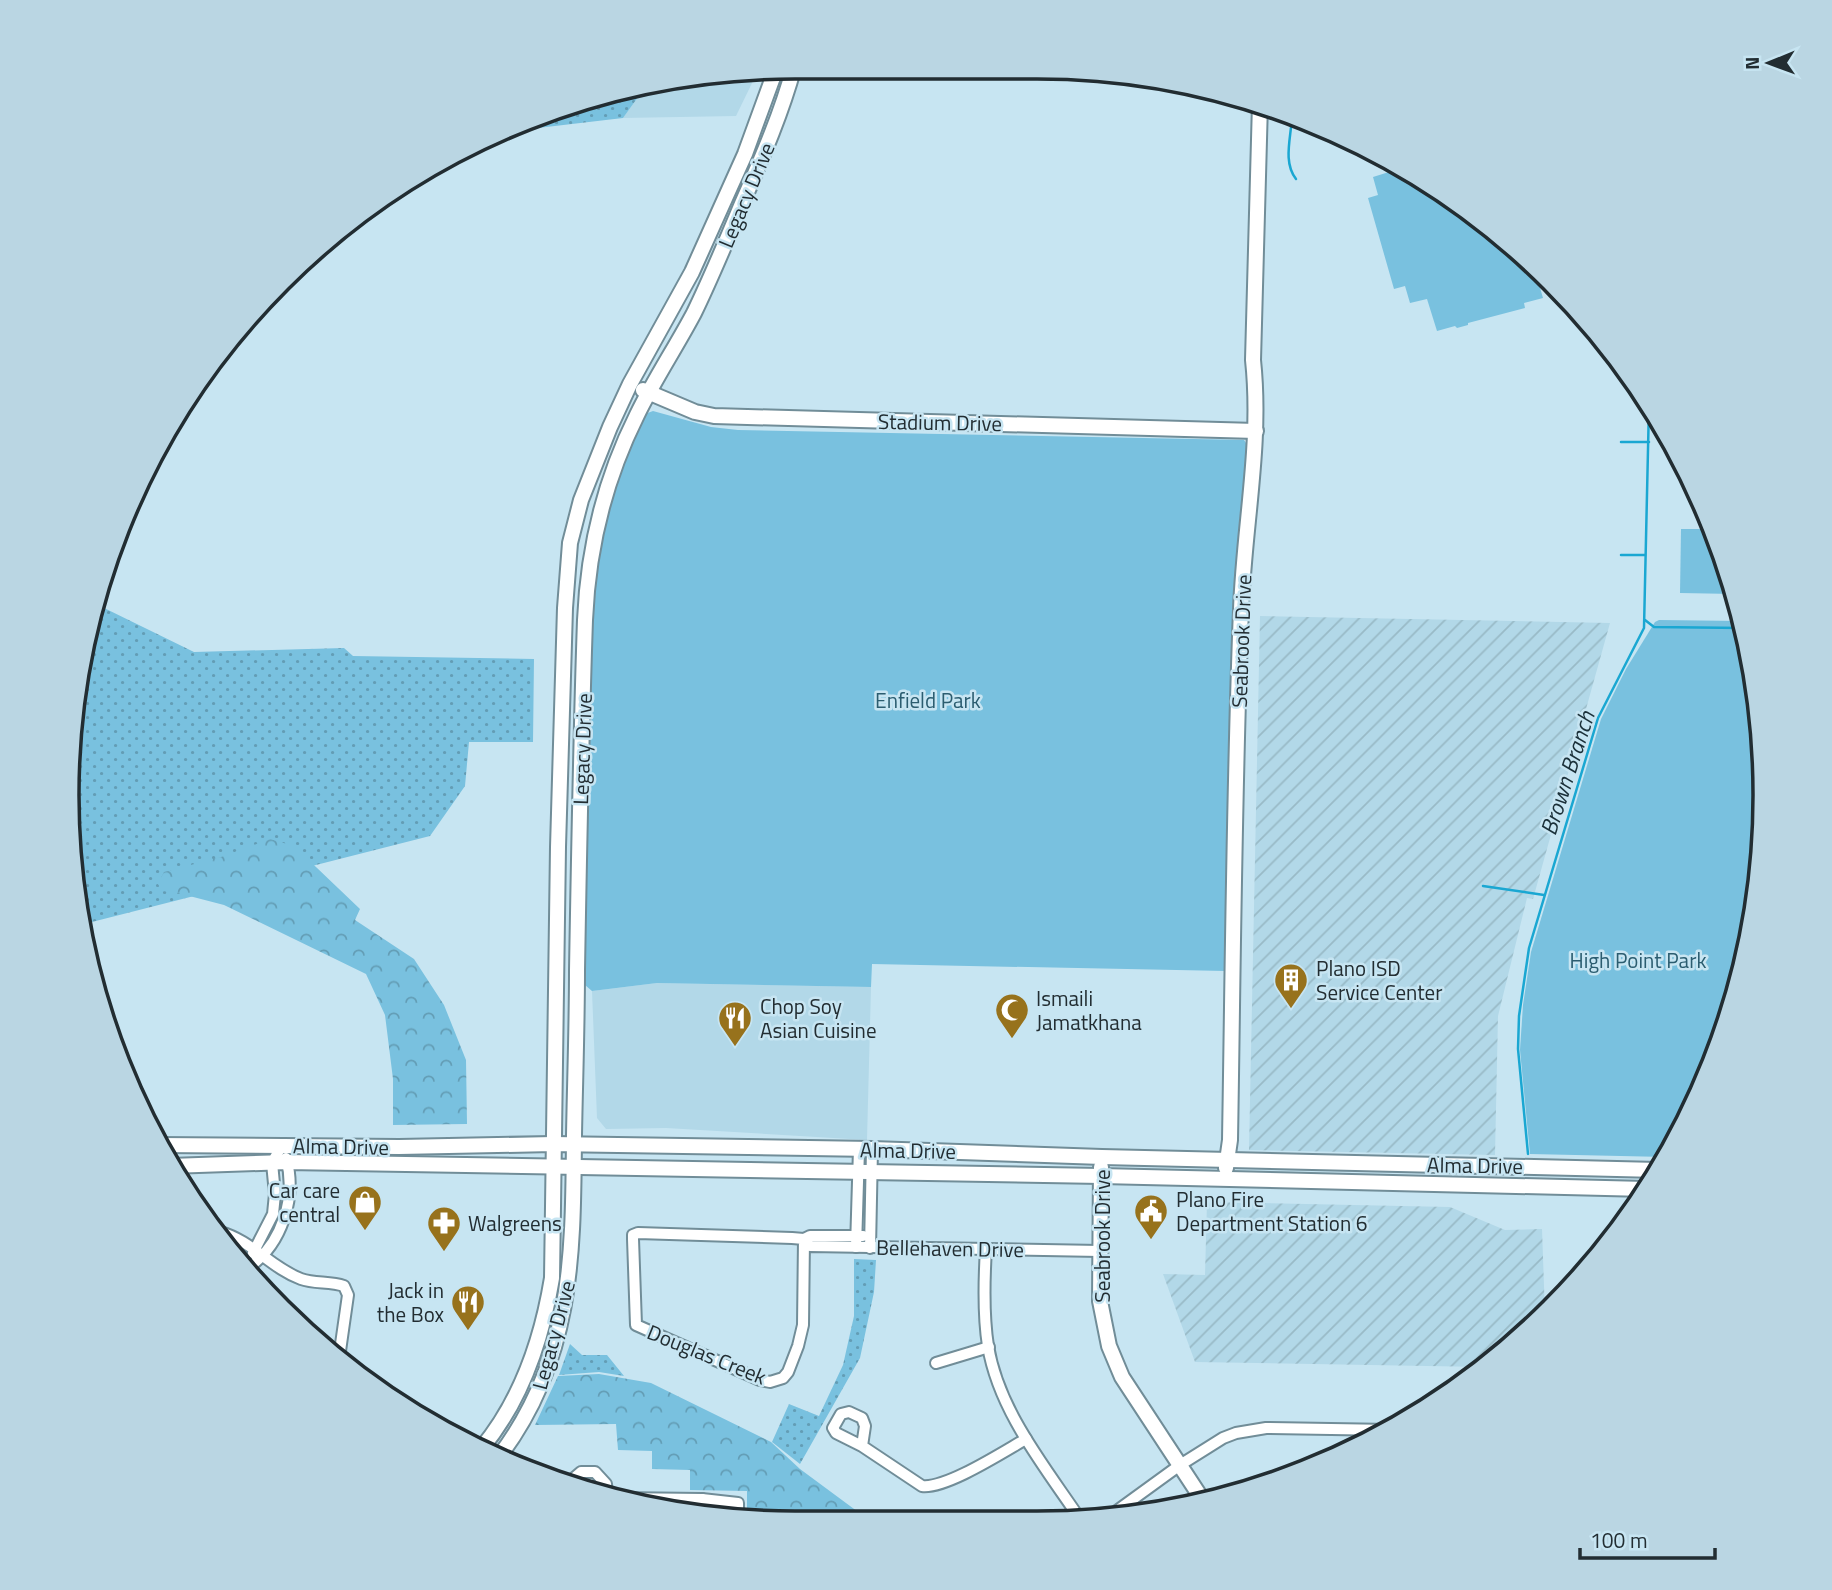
<svg xmlns="http://www.w3.org/2000/svg" width="1832" height="1590" viewBox="0 0 1832 1590" font-family="'Titillium Web',sans-serif">
  <style>
    .built { fill: #b2d8e8 }
    .industrial { fill: url(#industrial-furrows) }
    .grass { fill: url(#grass-dots) }
    .forest { fill: url(#forest-crowns) }
    .park { fill: #79c1df }
    .lines { fill: none; stroke-linecap: round; stroke-linejoin: round }
    .stream { stroke: #1aa7d2; stroke-width: 2.5 }
    .street-casing { stroke: #718d98; stroke-width: 14 }
    .secondary-casing { stroke: #718d98; stroke-width: 18 }
    .street { stroke: #fff; stroke-width: 10 }
    .secondary { stroke: #fff; stroke-width: 14 }
    .labels { text-anchor: middle; dominant-baseline: central; stroke-width: 5; stroke-linejoin: round; paint-order: stroke }
    .street-label { font-size: 21px; fill: #222d32; stroke: #c7e5f2 }
    .park-label { font-size: 21px; fill: #2b5d70; stroke: #c7e5f2 }
    .poi-label { font-size: 21px; fill: #222d32; stroke: #c7e5f2; text-anchor: start }
    .water-label { font-size: 23px; font-style: italic; fill: #1b3039; stroke: #c7e5f2 }
    .rim { fill: none; stroke: #222d32; stroke-width: 3.5 }
  </style>
  <defs>
    <pattern id="industrial-furrows" width="10" height="10" patternUnits="userSpaceOnUse" patternTransform="scale(1.75)"><rect width="10" height="10" fill="#b2d8e8"/><path d="M-1 1l2-2M0 10L10 0M9 11l2-2" fill="none" stroke="#99bac7"/></pattern>
    <pattern id="grass-dots" width="8" height="8" patternUnits="userSpaceOnUse" patternTransform="scale(1.75)"><rect width="8" height="8" fill="#79c1df"/><path d="M2 2h.1M6 6h.1" fill="none" stroke="#639db5" stroke-width="1.8" stroke-linecap="round"/></pattern>
    <pattern id="forest-crowns" width="20" height="18" patternUnits="userSpaceOnUse" patternTransform="scale(1.75)"><rect width="20" height="18" fill="#79c1df"/><path d="M2 6a3 3 0 1 1 6 0M12 15a3 3 0 1 1 6 0" fill="none" stroke="#639db5"/></pattern>
  </defs>
  <rect width="100%" height="100%" fill="#c7e5f2"/>
  <g class="built">
    <polygon points="754,72 753,81 736,116 623,118 646,86"/>
    <polygon points="657,983 871,987 867,1140 666,1128 606,1129 597,1118 592,991"/>
  </g>
  <g class="industrial">
    <polygon points="1260,616 1610,623 1533,899 1527,898 1498,1016 1495,1155 1249,1150"/>
    <polygon points="1207,1202 1450,1207 1505,1230 1542,1229 1545,1314 1517,1343 1484,1367 1195,1362 1163,1274 1205,1275"/>
  </g>
  <g class="grass">
    <polygon points="646,86 623,118 495,133 607,91"/>
    <polygon points="98,605 194,652 344,648 353,656 534,659 533,742 469,742 465,786 430,836 84,924 68,843 73,700"/>
    <polygon points="854,1259 876,1260 874,1292 860,1358 800,1464 772,1442 789,1404 819,1416 843,1365 854,1316"/>
    <polygon points="570,1344 582,1355 607,1355 624,1376 599,1372 559,1375"/>
  </g>
  <g class="forest">
    <polygon points="270,839 294,846 360,909 355,920 414,959 444,1005 466,1060 467,1124 393,1125 393,1079 385,1015 366,974 224,905 174,892 162,891 158,884 164,872 221,857"/>
    <polygon points="599,1374 651,1383 771,1442 800,1469 873,1523 790,1523 784,1514 747,1513 747,1491 690,1490 690,1470 652,1469 652,1451 618,1450 616,1424 535,1425 558,1376"/>
  </g>
  <g class="park">
    <polygon points="1385,158 1481,217 1534,267 1543,298 1524,303 1525,308 1468,323 1468,325 1457,328 1455,326 1437,331 1427,299 1410,303 1405,286 1394,289 1368,198 1378,195 1373,177 1389,172"/>
    <path d="M653,411L711,427L738,430L1244,440L1248,446L1249,458L1234,593L1226,971L872,964L871,987L657,983L592,991L585,985L590,611C600,540 614,480 645,414Z"/>
    <polygon points="1681,529 1712,529 1727,561 1735,594 1680,593"/>
    <polygon points="1659,620 1741,621 1759,700 1764,843 1741,984 1690,1118 1666,1157 1530,1154 1520,1050 1523,1005 1531,952 1601,719 1626,669 1655,622"/>
  </g>
  <g class="lines">
    <g class="stream">
      <path d="M1292,114C1292,135 1282,161 1296,179"/>
      <polyline points="1621,442 1649,442"/>
      <polyline points="1621,555 1645,555"/>
      <polyline points="1645,620 1654,627 1743,628"/>
      <polyline points="1483,886 1544,895"/>
      <polyline points="1528,1154 1518,1049 1519,1016 1529,948 1598,718 1644,628 1649,405"/>
    </g>
    <g class="street-casing">
      <g id="street">
        <path d="M220,1232C251,1240 271,1268 301,1279C315,1284 330,1281 344,1286L348,1295L339,1358"/>
        <polyline points="804,1239 803,1325 798,1346 788,1372 783,1378 770,1382 760,1380 636,1325 633,1239 633,1235 638,1233 792,1238 804,1239 810,1246 1100,1251"/>
        <polyline points="804,1239 810,1236 863,1236"/>
        <polyline points="856,1247 859,1149"/>
        <polyline points="870,1248 872,1149"/>
        <path d="M986,1249C984,1281 983,1314 988,1346C999,1412 1046,1468 1082,1522"/>
        <polyline points="253,1253 273,1214 275,1194 272,1163 282,1145"/>
        <path d="M249,1267C282,1244 297,1197 286,1158"/>
        <polyline points="936,1363 989,1347"/>
        <path d="M862,1446L836,1433L833,1428L841,1414L849,1412L862,1418L865,1426L862,1446L922,1486C946,1489 1003,1452 1026,1439"/>
        <polyline points="571,1485 574,1478 581,1472 595,1472 606,1484 607,1496"/>
        <polyline points="616,1498 702,1499 738,1503 738,1518"/>
        <polyline points="702,1514 702,1499"/>
        <polyline points="1107,1518 1180,1465 1223,1438 1236,1433 1266,1428 1392,1430"/>
      </g>
    </g>
    <g class="secondary-casing">
      <g id="secondary">
        <polyline points="643,390 695,412 714,416 1256,431"/>
        <polyline points="158,1145 399,1147 553,1144 872,1149 1102,1157 1658,1170"/>
        <polyline points="170,1166 287,1162 1101,1176 1646,1189"/>
        <polyline points="1101,1167 1100,1301 1109,1346 1122,1377 1202,1499"/>
        <path d="M1226,1168L1230,1140C1233,963 1234,786 1241,609C1244,525 1262,444 1253,360L1260,103"/>
        <path d="M481,1449C521,1401 542,1339 552,1278L558,847L565,608L570,543L581,500L610,427L630,384L692,272L745,154L776,69"/>
        <path d="M498,1458C574,1359 573,1253 574,1135C575,1080 577,1025 577,970C579,853 581,736 585,620C588,548 605,479 637,415C654,380 676,347 694,313C711,278 726,242 741,206C761,160 781,115 794,67"/>
      </g>
    </g>
    <use href="#street" class="street"/>
    <use href="#secondary" class="secondary"/>
  </g>
  <defs>
    <g id="building-pin" transform="scale(1.75)"><path d="M0 17L-7.5 6A9.5 9.5 0 1 1 7.5 6Z" fill="#97721c" stroke="#c7e5f2"/><path d="M-4-6H4V6H1V3H-1V6H-4ZM-2.5-4.3h1.7v1.8h-1.7ZM.8-4.3h1.7v1.8H.8ZM-2.5-1h1.7V.8h-1.7ZM.8-1h1.7V.8H.8Z" fill="#fff"/></g>
    <g id="mosque-pin" transform="scale(1.75)"><path d="M0 17L-7.5 6A9.5 9.5 0 1 1 7.5 6Z" fill="#97721c" stroke="#c7e5f2"/><path d="M3.5-4.9A6 6 0 1 0 3.5 4.9A5 5 0 1 1 3.5-4.9Z" fill="#fff"/></g>
    <g id="restaurant-pin" transform="scale(1.75)"><path d="M0 17L-7.5 6A9.5 9.5 0 1 1 7.5 6Z" fill="#97721c" stroke="#c7e5f2"/><path d="M-5-6h1v4h1v-4h1v4h1v-4h1v5L-1.5 .5V6h-2V.5L-5-1ZM5-6V6H3V1.5H1.5Q1.5-4 5-6Z" fill="#fff"/></g>
    <g id="shop-pin" transform="scale(1.75)"><path d="M0 17L-7.5 6A9.5 9.5 0 1 1 7.5 6Z" fill="#97721c" stroke="#c7e5f2"/><path d="M-5-2.5h2.3a2.7 3.5 0 0 1 5.4 0H5L5.5 6h-11ZM-1.5-2.5h3a1.5 2.3 0 0 0-3 0Z" fill="#fff"/></g>
    <g id="civic-pin" transform="scale(1.75)"><path d="M0 17L-7.5 6A9.5 9.5 0 1 1 7.5 6Z" fill="#97721c" stroke="#c7e5f2"/><path d="M-.6-6.5H3V-4.5H.6V-3L4-1V1h2V6H-6V1h2V-1L-.6-3ZM-1.2 2.5V6h2.4V2.5Z" fill="#fff"/></g>
    <g id="pharmacy-pin" transform="scale(1.75)"><path d="M0 17L-7.5 6A9.5 9.5 0 1 1 7.5 6Z" fill="#97721c" stroke="#c7e5f2"/><path d="M-2-6h4v4h4v4h-4v4h-4v-4h-4v-4h4Z" fill="#fff"/></g>
  </defs>
  <g fill-rule="evenodd">
    <use href="#building-pin" x="1291" y="980"/>
    <use href="#mosque-pin" x="1012" y="1010"/>
    <use href="#restaurant-pin" x="735" y="1018"/>
    <use href="#shop-pin" x="365" y="1202"/>
    <use href="#civic-pin" x="1151" y="1211"/>
    <use href="#pharmacy-pin" x="444" y="1223"/>
    <use href="#restaurant-pin" x="468" y="1302"/>
  </g>
  <g class="labels">
    <g class="street-label">
      <text transform="translate(746 195) rotate(-67)">Legacy Drive</text>
      <text transform="translate(940 422) rotate(1)">Stadium Drive</text>
      <text transform="translate(1241 641) rotate(-88)">Seabrook Drive</text>
      <text transform="translate(582 749) rotate(-88)">Legacy Drive</text>
      <text transform="translate(341 1146) rotate(1)">Alma Drive</text>
      <text transform="translate(908 1150) rotate(1)">Alma Drive</text>
      <text transform="translate(1475 1165) rotate(1)">Alma Drive</text>
      <text transform="translate(1102 1236) rotate(-90)">Seabrook Drive</text>
      <text transform="translate(950 1248) rotate(1)">Bellehaven Drive</text>
      <text transform="translate(553 1335) rotate(-75)">Legacy Drive</text>
      <text transform="translate(707 1354) rotate(22)">Douglas Creek</text>
    </g>
    <g class="park-label">
      <text x="928" y="700">Enfield Park</text>
      <text x="1638" y="960">High Point Park</text>
    </g>
    <g class="poi-label">
      <text x="1316" y="968">Plano ISD<tspan x="1316" dy="24">Service Center</tspan></text>
      <text x="1036" y="998">Ismaili<tspan x="1036" dy="24">Jamatkhana</tspan></text>
      <text x="760" y="1006">Chop Soy<tspan x="760" dy="24">Asian Cuisine</tspan></text>
      <text x="340" y="1190" text-anchor="end">Car care<tspan x="340" dy="24">central</tspan></text>
      <text x="1176" y="1199">Plano Fire<tspan x="1176" dy="24">Department Station 6</tspan></text>
      <text x="468" y="1223">Walgreens</text>
      <text x="444" y="1290" text-anchor="end">Jack in<tspan x="444" dy="24">the Box</tspan></text>
    </g>
    <g class="water-label">
      <text transform="translate(1567 773) rotate(-72)">Brown Branch</text>
    </g>
  </g>
  <path d="M0 0H1832V1590H0ZM795 79H1037A716 716 0 0 1 1753 795V795A716 716 0 0 1 1037 1511H795A716 716 0 0 1 79 795V795A716 716 0 0 1 795 79Z" fill="#bad6e3" fill-rule="evenodd"/>
  <path class="rim" d="M795 79H1037A716 716 0 0 1 1753 795V795A716 716 0 0 1 1037 1511H795A716 716 0 0 1 79 795V795A716 716 0 0 1 795 79Z"/>
  <g transform="translate(1769 63) rotate(269)" stroke="#c7e5f2" stroke-width="5" paint-order="stroke">
  <path d="M0-5L12 26L0 18L-12 26Z" fill="#222d32"/>
  <text y="-10" font-size="19" font-weight="bold" text-anchor="middle" fill="#222d32">N</text>
  </g>
  <path d="M1580 1548v10h135v-10" fill="none" stroke="#222d32" stroke-width="3.5"/>
  <text x="1590" y="1548" font-size="21" fill="#222d32" stroke="#c7e5f2" stroke-width="5" paint-order="stroke">100 m</text>
</svg>
